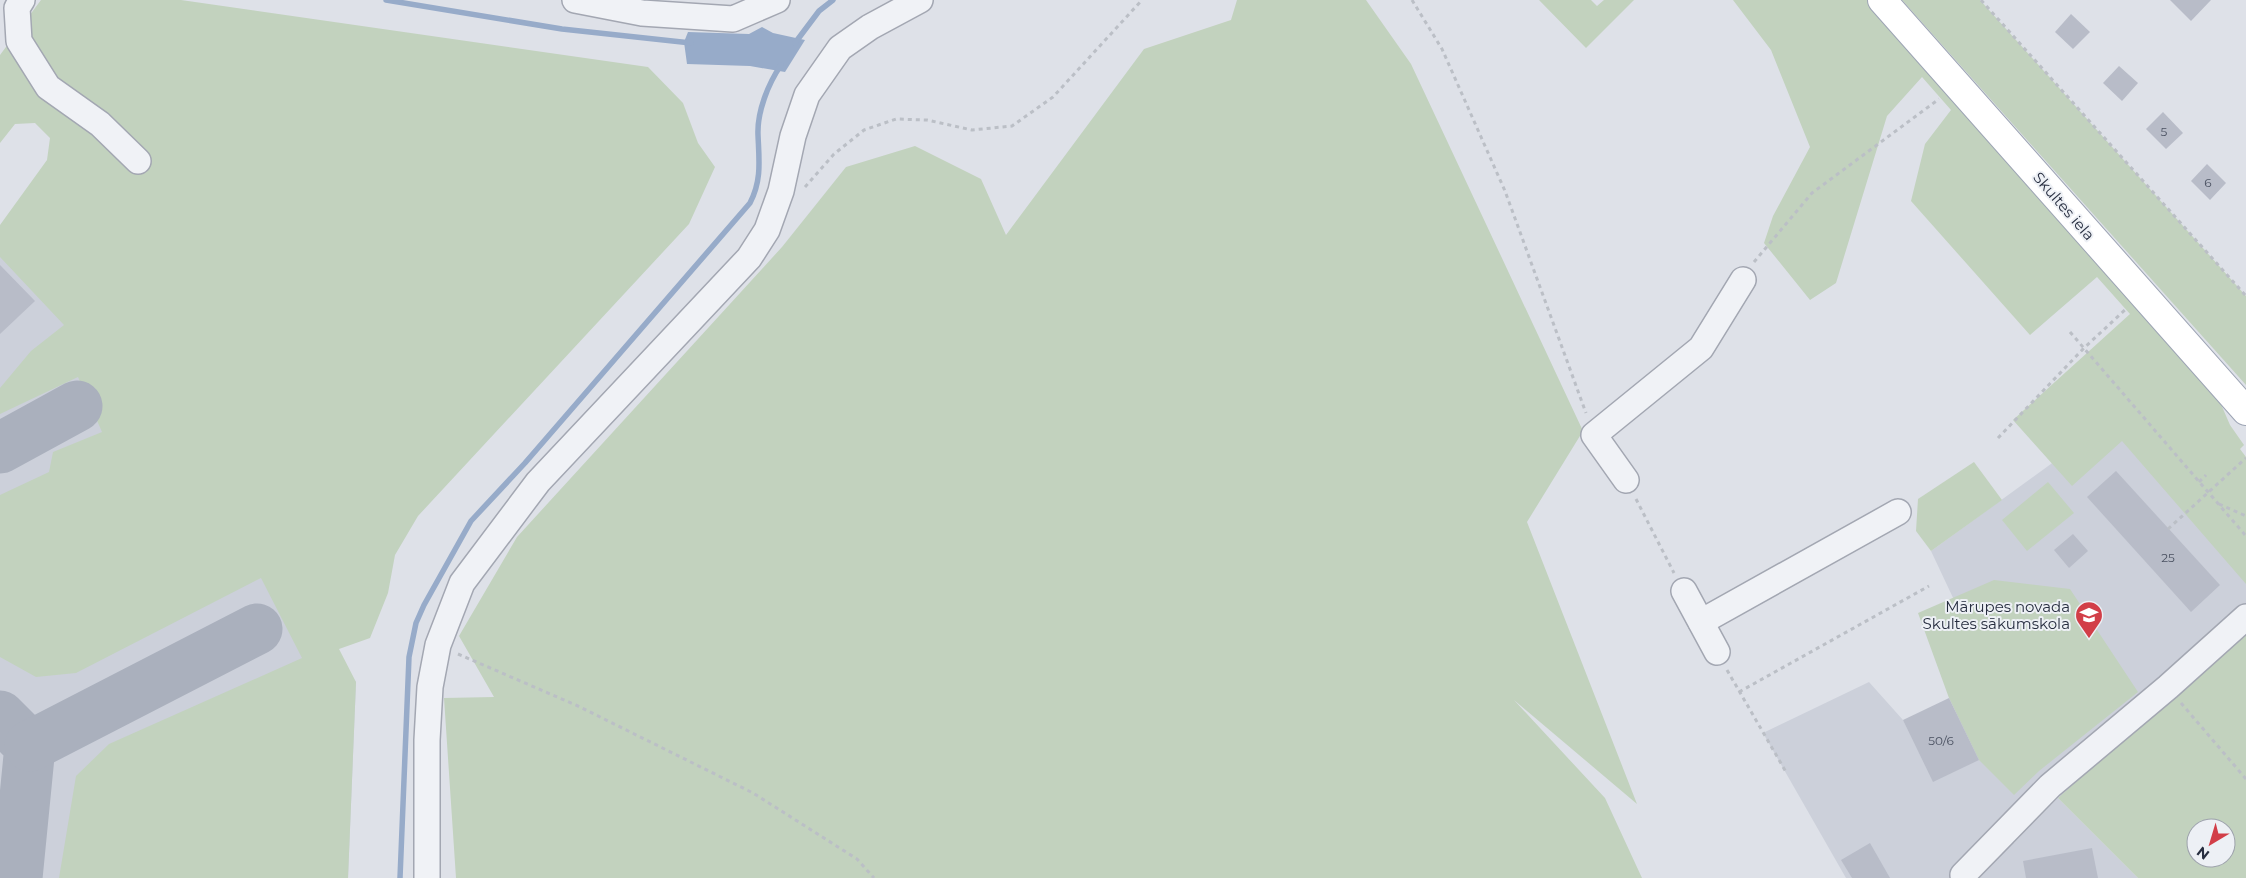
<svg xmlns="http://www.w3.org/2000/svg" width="2246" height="878" viewBox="0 0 2246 878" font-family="Montserrat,sans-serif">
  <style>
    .built { fill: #ccd0da }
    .green { fill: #c2d2be; fill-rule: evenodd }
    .water { fill: #97abc9 }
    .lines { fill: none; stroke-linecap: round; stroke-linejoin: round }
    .stream { stroke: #97abc9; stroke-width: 5.5 }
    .taxiway { stroke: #aab0bd; stroke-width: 51 }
    .building { fill: #b8bcc8 }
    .minor-casing { stroke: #a3a7b2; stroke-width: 28 }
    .major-casing { stroke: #9da4b4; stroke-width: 30 }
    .path { stroke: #bbbfc6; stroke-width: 3; stroke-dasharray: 4 4; stroke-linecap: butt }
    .minor { stroke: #f0f2f6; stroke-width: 25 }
    .major { stroke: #fff; stroke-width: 28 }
    .labels { text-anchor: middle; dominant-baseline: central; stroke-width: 4; stroke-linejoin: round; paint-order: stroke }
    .number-label { font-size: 12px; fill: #4a5161 }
    .street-label { font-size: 15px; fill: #262d3f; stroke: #edf0f5 }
    .poi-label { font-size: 15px; fill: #262d3f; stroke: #edf0f5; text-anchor: end }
  </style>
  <rect width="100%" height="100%" fill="#dee1e8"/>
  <g class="built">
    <polygon points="0,238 356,682 348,878 0,878"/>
    <polygon points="2124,400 2246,543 2246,604 2002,822 2014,843 2058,798 2138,878 1846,878 1763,733 1869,682 1903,720 1979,760 1956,712 1996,689 1931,551 2055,461"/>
  </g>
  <g class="green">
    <polygon points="41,0 181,0 648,67 683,103 698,143 715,167 689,224 418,516 395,555 388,593 370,638 339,649 356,682 348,878 59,878 76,776 109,744 302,658 261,578 76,673 36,677 0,657 0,495 49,472 53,452 102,432 78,377 0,414 0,388 31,351 64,325 0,257 0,225 47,160 50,138 35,123 15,124 0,143 0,55"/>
    <polygon points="1237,0 1366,0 1411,64 1583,431 1527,522 1637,804 1514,700 1605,798 1642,878 456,878 444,698 494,697 459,636 517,537 782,247 846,167 915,146 981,179 1006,235 1144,49 1231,20"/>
    <polygon points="1539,0 1591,0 1597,6 1604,0 1634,0 1586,48"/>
    <polygon points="1733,0 1870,0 2220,402 2230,425 2244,445 2240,449 2246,457 2246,584 2122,441 2072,486 2013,420 2130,314 2097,277 2030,335 1911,201 1925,144 1951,110 1922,77 1887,116 1836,283 1810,300 1764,243 1773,216 1810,147 1771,50"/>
    <polygon points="1902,0 1980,0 2246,296 2246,385"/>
    <polygon points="1974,462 2002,500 1931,551 1916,531 1918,499"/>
    <polygon points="2048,482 2074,513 2027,551 2002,520"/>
    <polygon points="1994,580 2070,589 2138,692 2039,771 2014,795 1979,760 1949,698 1918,613"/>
    <path d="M2246,630V878H2138L2058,798ZM2196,828H2226V858H2196Z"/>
  </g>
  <polygon class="water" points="762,27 773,33 805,40 785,72 750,66 687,64 684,42 688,32 749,34"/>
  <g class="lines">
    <g class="stream">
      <polyline points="386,0 562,29 691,43"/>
      <polyline points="795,43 819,11 833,0"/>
      <path d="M400,878L409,657L416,623L424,605L471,521L525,463L750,203C762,180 759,160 758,135C757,112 768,84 781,65"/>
    </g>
    <g class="taxiway">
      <polyline points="0,448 77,406"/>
      <polyline points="0,716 30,746 17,878"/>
      <polyline points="30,746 257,629"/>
    </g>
  </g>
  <g class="building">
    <polygon points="2170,0 2211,0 2191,21"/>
    <polygon points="2071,14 2090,32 2073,49 2055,32"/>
    <polygon points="2119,66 2138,83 2122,101 2103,83"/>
    <polygon points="2163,112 2183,133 2166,149 2146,129"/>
    <polygon points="2207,164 2226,183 2210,200 2191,181"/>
    <polygon points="0,265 35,301 0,334"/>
    <polygon points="2116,471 2220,585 2191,612 2087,497"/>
    <polygon points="2073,534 2088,551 2069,568 2054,550"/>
    <polygon points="1949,698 1979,760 1933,782 1903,720"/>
    <polygon points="1870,843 1890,878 1852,878 1841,860"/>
    <polygon points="2092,848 2098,878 2026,878 2023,861"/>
  </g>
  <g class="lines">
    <g class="minor-casing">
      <g id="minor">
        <polyline points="22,0 17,8 19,41 48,87 100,124 138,161"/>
        <polyline points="575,0 642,13 733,19 777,0"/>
        <polyline points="1626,480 1594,435 1701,348 1743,280"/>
        <polyline points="1684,591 1717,652"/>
        <polyline points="1701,622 1898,512"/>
        <polyline points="1963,875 2050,786 2168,687 2246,617"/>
        <polyline points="427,878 427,740 430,687 438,645 462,583 538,482 749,258 767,230 781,191 793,136 807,95 840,48 870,27 920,0"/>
      </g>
    </g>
    <g class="major-casing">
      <polyline id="major" points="1882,0 2246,411"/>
    </g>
    <g class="path">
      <polyline points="1412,0 1442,49 1505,191 1586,413"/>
      <polyline points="1981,0 2246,296"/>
      <polyline points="805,187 834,154 864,130 896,119 927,120 972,130 1012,126 1053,97 1142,0"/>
      <polyline points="1754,262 1812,193 1939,99"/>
      <polyline points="2070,332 2246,536"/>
      <polyline points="1998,438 2084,348 2126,309"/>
      <polyline points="2199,482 2206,475"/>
      <polyline points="1636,499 1674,573"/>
      <polyline points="2219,504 2246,516"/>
      <polyline points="2168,529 2246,458"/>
      <polyline points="458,654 578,706 753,793 857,859 874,878"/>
      <polyline points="1727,670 1786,772"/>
      <polyline points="1739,692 1929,586"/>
      <polyline points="2181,703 2246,779"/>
    </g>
    <use href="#minor" class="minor"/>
    <use href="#major" class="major"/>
  </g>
  <defs>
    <g id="school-pin" transform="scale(1.4375)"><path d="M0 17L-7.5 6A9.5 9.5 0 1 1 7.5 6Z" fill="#d23e48" stroke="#edf0f5"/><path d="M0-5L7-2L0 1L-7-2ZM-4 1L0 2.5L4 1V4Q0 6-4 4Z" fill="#fff"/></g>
  </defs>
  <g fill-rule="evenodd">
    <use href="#school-pin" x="2089" y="615"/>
  </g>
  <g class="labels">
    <g class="number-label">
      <text x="2164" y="131">5</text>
      <text x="2208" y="182">6</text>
      <text x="2168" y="557">25</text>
      <text x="1941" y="740">50/6</text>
    </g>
    <g class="street-label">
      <text transform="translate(2064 206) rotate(49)">Skultes iela</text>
    </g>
    <g class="poi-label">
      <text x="2070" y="606">Mārupes novada<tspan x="2070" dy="17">Skultes sākumskola</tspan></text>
    </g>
  </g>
  <g transform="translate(2211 843) rotate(218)"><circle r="24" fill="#edf0f5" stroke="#9da2ac"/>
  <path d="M0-4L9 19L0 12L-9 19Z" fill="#d23e48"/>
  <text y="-8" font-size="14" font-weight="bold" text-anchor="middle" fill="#262d3f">N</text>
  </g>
</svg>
